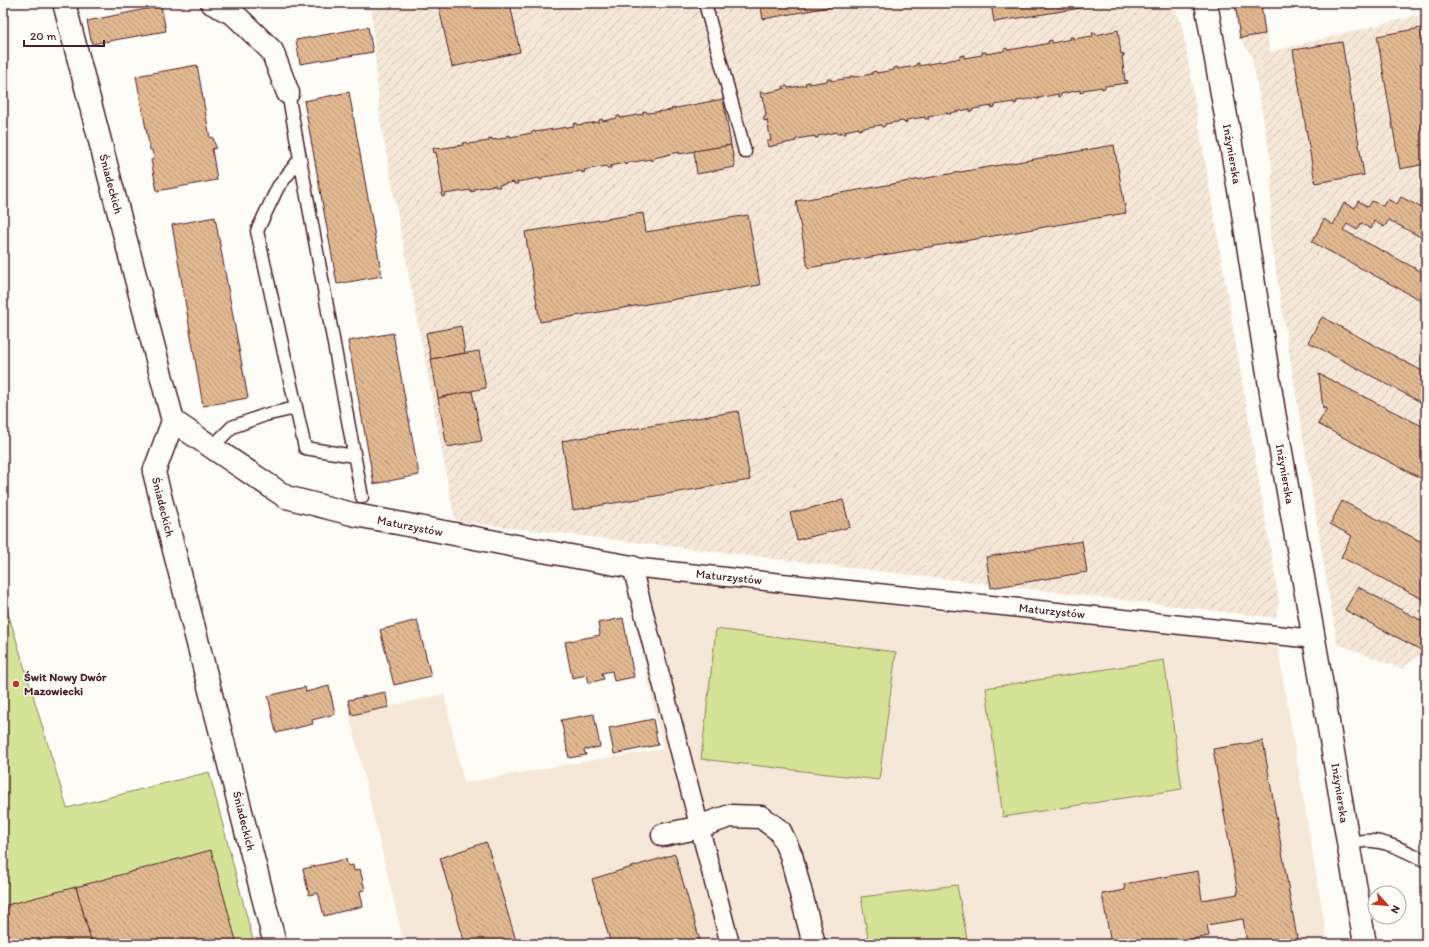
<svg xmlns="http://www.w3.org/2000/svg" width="1429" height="947" viewBox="0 0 1429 947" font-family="Itim,sans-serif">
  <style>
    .built { fill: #f5e8d8 }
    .industrial { fill: url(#industrial-furrows) }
    .green { fill: #d4e396; stroke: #8f8160 }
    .building { fill: url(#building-back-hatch); stroke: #4a1f2b }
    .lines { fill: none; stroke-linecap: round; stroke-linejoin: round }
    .service-casing { stroke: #4a1f2b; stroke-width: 15 }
    .pedestrian-casing { stroke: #4a1f2b; stroke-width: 21 }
    .minor-casing { stroke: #4a1f2b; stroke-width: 25 }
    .service { stroke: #fdfcf7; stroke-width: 12 }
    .pedestrian { stroke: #fdfcf7; stroke-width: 18 }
    .minor { stroke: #fdfcf7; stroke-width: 22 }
    .poi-dot { fill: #c8321e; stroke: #fdfcf7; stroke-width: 1.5 }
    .labels { text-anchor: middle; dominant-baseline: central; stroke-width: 3; stroke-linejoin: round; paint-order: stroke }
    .street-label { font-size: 12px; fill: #4a1f2b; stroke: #fdfcf7 }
    .poi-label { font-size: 12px; font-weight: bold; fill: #4a1f2b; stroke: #fdfcf7; text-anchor: start }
  </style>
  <defs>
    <pattern id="industrial-furrows" width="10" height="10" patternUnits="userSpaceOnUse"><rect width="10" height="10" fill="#f5e8d8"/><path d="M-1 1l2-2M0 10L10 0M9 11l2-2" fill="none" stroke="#d4c7ba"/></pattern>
    <pattern id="building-back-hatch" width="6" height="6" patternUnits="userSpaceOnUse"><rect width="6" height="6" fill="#e1b991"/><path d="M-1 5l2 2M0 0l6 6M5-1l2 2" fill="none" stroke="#b89677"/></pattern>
  </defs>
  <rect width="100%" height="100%" fill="#fdfcf7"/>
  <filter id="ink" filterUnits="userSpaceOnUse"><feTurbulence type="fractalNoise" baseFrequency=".025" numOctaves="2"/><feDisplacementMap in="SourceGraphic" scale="8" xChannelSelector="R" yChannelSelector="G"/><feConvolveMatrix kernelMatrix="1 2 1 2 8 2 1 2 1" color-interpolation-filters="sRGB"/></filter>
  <g filter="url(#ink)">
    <polygon class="built" points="624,571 959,614 958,606 1277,643 1328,944 404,944 350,717 352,715 444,694 464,783 569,764 663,749"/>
    <g class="industrial">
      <polygon points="371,3 1171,3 1181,22 1185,43 1279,600 1276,618 455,521 380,120"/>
      <polygon points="1235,3 1261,3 1270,52 1426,13 1426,650 1402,669 1337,644 1270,236 1272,167 1252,56 1240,38"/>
    </g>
    <g class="green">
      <polygon points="3,596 67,808 209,772 254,944 3,944"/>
      <polygon points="716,629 896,652 879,780 701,759"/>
      <polygon points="1164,660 1182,789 1003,817 986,688"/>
      <polygon points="957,885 968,944 869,944 861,897"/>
    </g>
    <g class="building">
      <polygon points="248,3 279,3 248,5"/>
      <polygon points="438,3 510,3 520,52 452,67"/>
      <polygon points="760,3 852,3 763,19"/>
      <polygon points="991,3 1080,3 1081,8 994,22"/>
      <polygon points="1235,3 1261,3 1265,34 1240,38"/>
      <polygon points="161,6 166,31 92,44 87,21"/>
      <polygon points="368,27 373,52 300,64 296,40"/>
      <polygon points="1426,27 1426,164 1400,169 1377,36"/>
      <polygon points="1118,30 1121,54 1123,53 1124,56 1122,56 1125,81 1127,80 1128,83 1105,86 1105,88 1102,89 1102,87 1083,90 1083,92 1080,93 1080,90 1061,94 1061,96 1058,97 1058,94 1038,98 1039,99 1036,99 1036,98 1016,101 1017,103 1014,104 1014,102 995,105 995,107 992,108 992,106 973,109 973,111 970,112 970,109 950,113 951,114 947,114 948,113 928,117 929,119 925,119 925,117 906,120 907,122 904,123 903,121 885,124 885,126 882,127 881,125 862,128 862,129 859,130 859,128 845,131 846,134 843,134 842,132 840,132 840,134 837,134 837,132 818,136 818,138 815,138 815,136 796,139 796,141 768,147 767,141 771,141 767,120 764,121 764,117 766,116 763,97 761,98 760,92 764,92 765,93 784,89 783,86 787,86 788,88 806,85 805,83 809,82 809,84 827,81 827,79 831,79 831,81 850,78 850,76 853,76 853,77 872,74 872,72 876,71 876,73 894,70 894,68 898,67 898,69 916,66 916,64 919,63 919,66 939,62 938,61 942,62 960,58 960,56 964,55 964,58 982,55 982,52 986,52 986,54 1004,51 1004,49 1007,48 1008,50 1027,47 1027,46 1030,47 1049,43 1048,41 1052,40 1052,43 1071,39 1070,37 1073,37 1073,39 1093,36 1092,33 1096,33 1096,35"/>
      <polygon points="1342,42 1364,175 1315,183 1293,50"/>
      <polygon points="197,65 210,138 213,137 216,148 212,149 217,180 157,191 151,160 154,159 152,150 150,150 136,76"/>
      <polygon points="349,92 382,276 337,284 304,101"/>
      <polygon points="723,99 731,145 679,154 679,152 654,158 654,160 651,161 651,159 628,163 628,164 625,165 625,163 610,166 611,168 607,168 607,166 584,170 585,172 582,173 582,171 543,177 543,179 540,180 540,178 517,182 518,184 514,184 514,182 499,185 500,187 495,187 495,185 474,189 475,191 471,192 471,190 445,194 445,196 442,197 441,193 443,193 436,152 434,153 433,148 437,148 437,149 463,145 463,143 466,142 467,144 489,141 489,139 492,138 492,140 506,138 506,136 510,135 510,137 532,133 532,132 535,131 535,132 574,126 573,124 576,123 577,125 599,122 599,120 602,119 603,121 617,118 617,116 620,116 620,118 643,114 643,112 646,111 647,113 672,110 671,109"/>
      <polygon points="731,145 735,167 697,174 694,151"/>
      <polygon points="1114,145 1126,213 808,268 796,201"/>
      <polygon points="1401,197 1426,210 1426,240 1389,220 1384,227 1374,221 1371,229 1361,223 1357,230 1347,224 1343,230 1426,274 1426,303 1312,242 1324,219 1333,225 1344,203 1355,208 1358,201 1368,207 1372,201 1383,206 1387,199 1397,204"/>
      <polygon points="643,213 646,232 748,215 760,285 540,322 525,232"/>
      <polygon points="215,217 248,398 203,406 172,225"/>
      <polygon points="1322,317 1426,373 1426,405 1308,342"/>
      <polygon points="461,326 465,353 431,359 426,333"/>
      <polygon points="393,333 419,475 374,484 348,341"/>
      <polygon points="479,351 486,388 438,398 431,359"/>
      <polygon points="1319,374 1426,428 1426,481 1318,424 1327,408 1323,409"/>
      <polygon points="472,391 482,441 447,447 438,398"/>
      <polygon points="738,411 750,480 573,510 562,441"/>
      <polygon points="843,500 850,527 797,540 790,513"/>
      <polygon points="1342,501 1426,544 1426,601 1341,557 1352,536 1330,524"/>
      <polygon points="1082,541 1087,572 991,588 986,557"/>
      <polygon points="1358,587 1426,623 1426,642 1421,650 1345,610"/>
      <polygon points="623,618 634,677 614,681 612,671 602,673 604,679 589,683 587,675 572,678 565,642 600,635 598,623"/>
      <polygon points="417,620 431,676 394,685 380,630"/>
      <polygon points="329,686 335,714 312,720 313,724 276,733 268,696 305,687 306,692"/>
      <polygon points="385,692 389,707 352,715 348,700"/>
      <polygon points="594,714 600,747 584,750 586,755 569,758 561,720"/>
      <polygon points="653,719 658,745 614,754 609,728"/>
      <polygon points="1263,741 1298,944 1247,944 1243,919 1207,925 1209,936 1164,944 1111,944 1102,894 1125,890 1124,884 1198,871 1202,900 1238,894 1213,749"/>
      <polygon points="486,842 487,844 517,944 465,944 440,858"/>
      <polygon points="211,850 237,944 92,944 76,887"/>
      <polygon points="675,854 701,944 611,944 592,879"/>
      <polygon points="346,859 348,866 353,865 354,871 360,869 365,890 360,891 363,906 324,916 318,893 309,895 303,869"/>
      <polygon points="76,887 92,944 3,944 3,906"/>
    </g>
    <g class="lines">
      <g class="service-casing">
        <g id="service">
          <polyline points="705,3 745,152"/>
          <polyline points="288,93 362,497"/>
          <polyline points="300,159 278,187 257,231 305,448 354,456"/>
          <polyline points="212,447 232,427 265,415 296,408"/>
          <path d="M1348,844C1356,842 1365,840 1373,841C1392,843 1409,853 1426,861"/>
        </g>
      </g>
      <g class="pedestrian-casing">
        <polyline id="pedestrian" points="730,944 632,567 1314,639"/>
      </g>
      <g class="minor-casing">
        <g id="minor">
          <polyline points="64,3 173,421 154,472 275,944"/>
          <polyline points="212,3 235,15 272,51 288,93"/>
          <polyline points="1206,3 1242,207 1274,412 1318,662 1365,944"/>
          <polyline points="173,421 286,497 356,515 537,550 632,567"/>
          <polyline points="663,835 692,829 730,816 761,817 780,831 791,855 814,944"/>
        </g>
      </g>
      <use href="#service" class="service"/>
      <use href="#pedestrian" class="pedestrian"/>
      <use href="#minor" class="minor"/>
    </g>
  </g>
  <circle class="poi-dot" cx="16" cy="684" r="4"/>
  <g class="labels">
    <g class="street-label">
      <text transform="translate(1232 154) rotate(80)">Inżynierska</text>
      <text transform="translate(111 184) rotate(75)">Śniadeckich</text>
      <text transform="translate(1285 474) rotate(80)">Inżynierska</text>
      <text transform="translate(163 507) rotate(76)">Śniadeckich</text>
      <text transform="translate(410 526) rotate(11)">Maturzystów</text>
      <text transform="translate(729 577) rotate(6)">Maturzystów</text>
      <text transform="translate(1052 611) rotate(6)">Maturzystów</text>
      <text transform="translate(1340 793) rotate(81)">Inżynierska</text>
      <text transform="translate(244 821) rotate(76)">Śniadeckich</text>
    </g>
    <g class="poi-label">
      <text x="24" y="677">Świt Nowy Dwór<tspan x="24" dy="14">Mazowiecki</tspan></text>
    </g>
  </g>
  <rect width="1429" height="947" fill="none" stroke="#fdfcf7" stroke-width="16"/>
  <rect x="8" y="8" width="1413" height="931" fill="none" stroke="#4a1f2b" stroke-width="1.5" filter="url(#ink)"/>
  <g transform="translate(1387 905) rotate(117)"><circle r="19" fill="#fdfcf7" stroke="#b5a4a5"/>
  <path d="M0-3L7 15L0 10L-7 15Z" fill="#c8321e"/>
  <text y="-6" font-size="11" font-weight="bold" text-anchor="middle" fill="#4a1f2b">N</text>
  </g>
  <path d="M24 40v6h80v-6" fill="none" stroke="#4a1f2b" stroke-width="2"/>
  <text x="30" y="40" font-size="12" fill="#4a1f2b" stroke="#fdfcf7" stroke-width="3" paint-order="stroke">20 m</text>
</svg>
